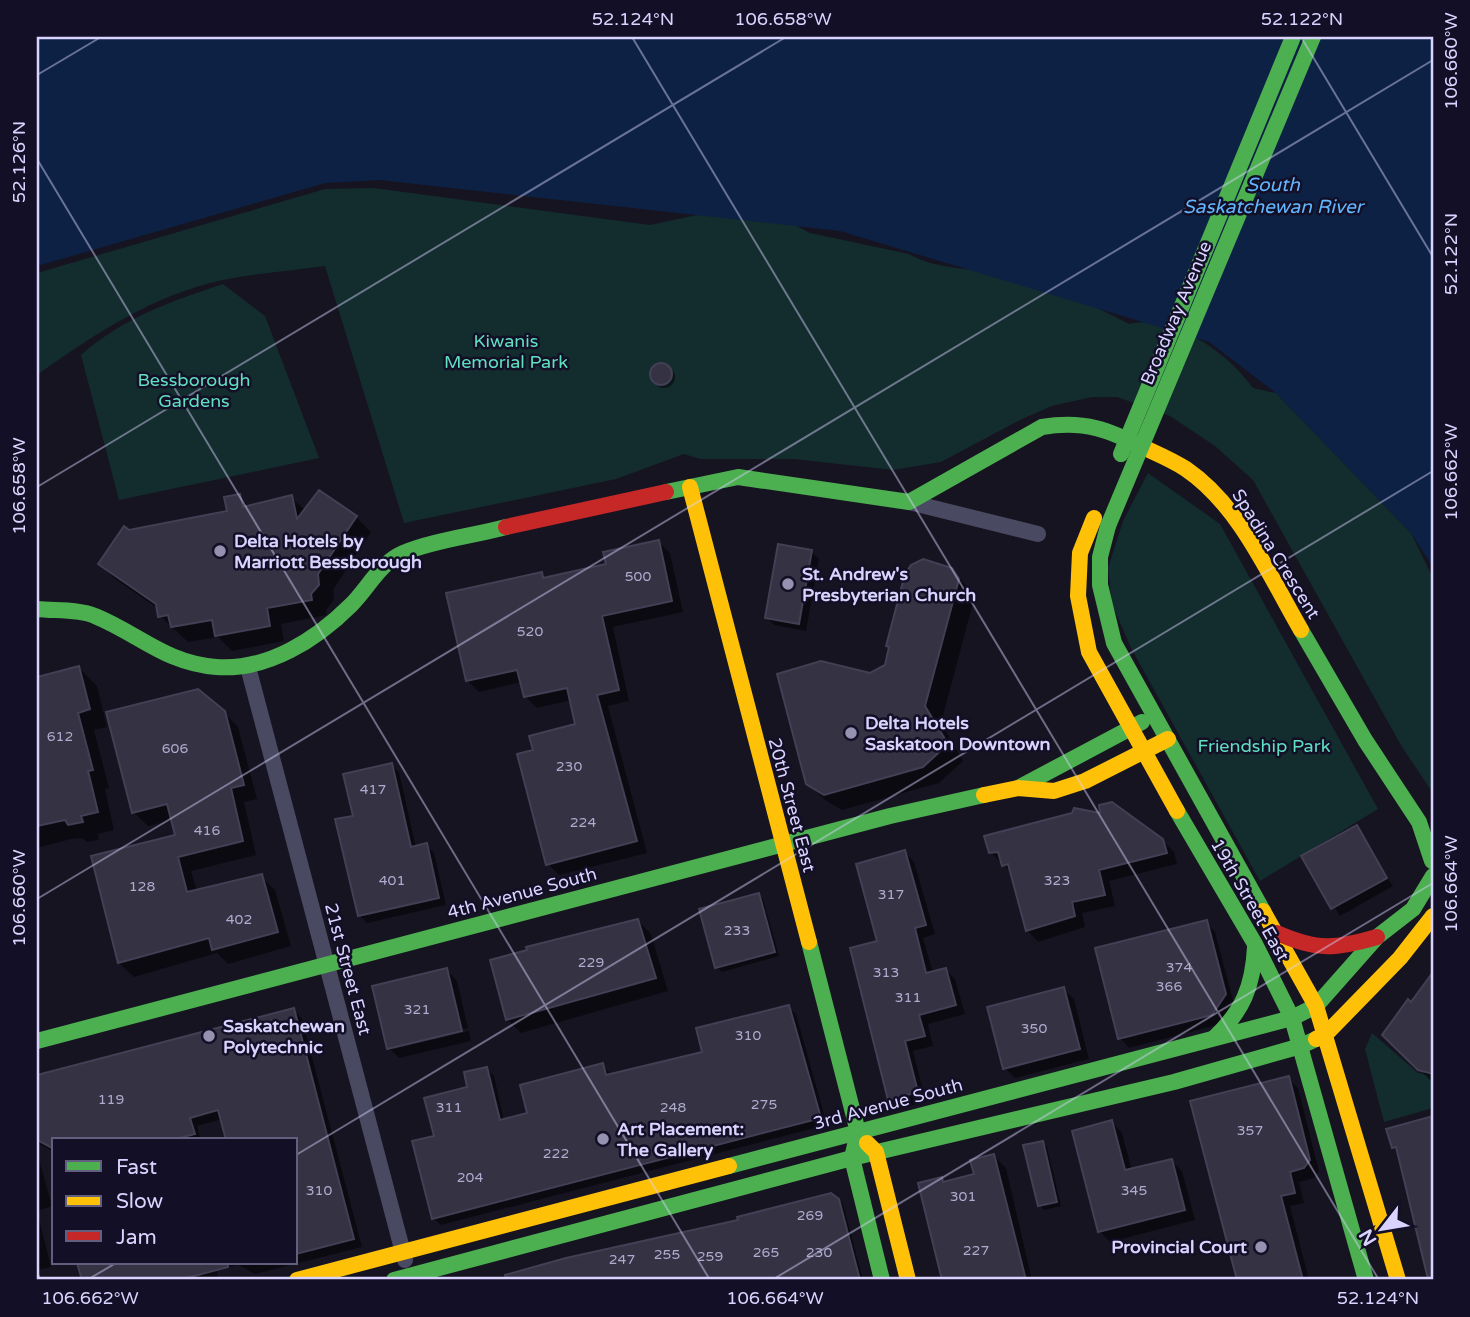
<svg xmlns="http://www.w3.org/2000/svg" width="1470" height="1317" viewBox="0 0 1470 1317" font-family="'Varela Round',sans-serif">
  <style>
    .green { fill: #132c2d }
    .water { fill: #0d2144 }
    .shadow { fill: #0007 }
    .building { fill: #343243; stroke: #433f54; stroke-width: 2 }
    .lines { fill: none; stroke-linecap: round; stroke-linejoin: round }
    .street { stroke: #4a4962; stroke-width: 16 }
    .fast { stroke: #4caf50; stroke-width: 16 }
    .slow { stroke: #ffc107; stroke-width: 16 }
    .jam { stroke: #c62828; stroke-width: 16 }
    .fast-bridge { stroke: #4caf50; stroke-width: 16 }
    .ticks { fill: none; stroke: #d9d4ff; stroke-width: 2; stroke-opacity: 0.45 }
    .poi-dot { fill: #9591b1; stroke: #130f26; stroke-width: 2.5 }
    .labels { text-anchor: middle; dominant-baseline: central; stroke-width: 5; stroke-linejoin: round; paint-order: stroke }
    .number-label { font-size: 14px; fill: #b0acd0 }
    .street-label { font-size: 18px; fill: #d9d4ff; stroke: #130f26 }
    .park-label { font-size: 18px; fill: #5fe0c0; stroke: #130f26 }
    .poi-label { font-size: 18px; font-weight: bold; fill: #d9d4ff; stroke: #130f26; text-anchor: start }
    .water-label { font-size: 19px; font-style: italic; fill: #62b6ff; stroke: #130f26 }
    .neatline { fill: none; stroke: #d9d4ff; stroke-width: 2.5 }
    .ticks-label { font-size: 18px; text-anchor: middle; fill: #d9d4ff }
  </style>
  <rect width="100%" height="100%" fill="#161421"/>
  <g class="green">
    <path d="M374,188L650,225L706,213L795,225L810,233L909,254C940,272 980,267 1014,277C1055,288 1092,304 1129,324C1172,313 1229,353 1253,388L1276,393L1411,533L1433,578V793L1402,747L1253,480L1215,446L1170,416L1117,397H1092L1052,406L1022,419L941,462L893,470L794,459H700L684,454L616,479L404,523L325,266C291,271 256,273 223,280C153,295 93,335 37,375V273L325,189Z"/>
    <path d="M223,284L265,316L319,458L119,500L81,355C122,318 172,301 223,284Z"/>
    <polygon points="1148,473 1220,524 1378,809 1260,881 1131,648 1112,604 1108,568 1123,521"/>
    <polygon points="1372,1033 1418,1073 1433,1076 1433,1108 1384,1122 1365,1049"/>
  </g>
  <polygon class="water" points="37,37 1433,37 1433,567 1411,533 1276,393 1209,342 840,231 380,180 325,183 37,266"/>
  <g class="shadow">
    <circle cx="664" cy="377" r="11"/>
    <polygon points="239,496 250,507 291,497 306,511 356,517 371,532 333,590 334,600 326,610 327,615 281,624 284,641 232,651 218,637 188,642 160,616 159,609 115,579 100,564 129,532 229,512"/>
    <polygon points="658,542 670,553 683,612 613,627 629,701 608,706 647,853 559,875 548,864 535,751 577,726 572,700 537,708 525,696 522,682 479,692 467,680 541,574 546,579 608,565"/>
    <polygon points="811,552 819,559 806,631 774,625 766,617"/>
    <polygon points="951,569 975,596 941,723 963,761 939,783 842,810 825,800 808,783 870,675 886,666"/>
    <polygon points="79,668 97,686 107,727 94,730 109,788 105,789 114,830 98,834 99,840 87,842 82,838 71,839 37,848 37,679"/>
    <polygon points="224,712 238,727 257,799 244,802 256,855 191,871 197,891 261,876 275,890 291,946 228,964 217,953 134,977 119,963 177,836 173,820 148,826 133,812"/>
    <polygon points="392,765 399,772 416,848 426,845 434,853 446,905 367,923 359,915"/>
    <polygon points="1356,827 1393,886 1340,916 1303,857"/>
    <polygon points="1162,840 1174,852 1177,864 1109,881 1115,906 1082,913 1085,927 1038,942 1027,930 1013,874 990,852"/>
    <polygon points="905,852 914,862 935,934 923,938 933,973 946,970 955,979 965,1014 928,1024 933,1046 913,1051 926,1102 900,1108 890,1099 879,943"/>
    <polygon points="758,895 763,899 779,956 722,972 717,967"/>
    <polygon points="638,921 651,934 668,991 521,1033 507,1019 529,951"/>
    <polygon points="1206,922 1215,932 1234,1004 1221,1024 1129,1048 1120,1038"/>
    <polygon points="447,970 457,981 468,1028 393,1046 393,1049 469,1031 471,1041 399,1058 389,1048"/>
    <polygon points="1433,977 1433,1083 1385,1035"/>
    <polygon points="1063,989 1074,999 1089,1059 1015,1078 1005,1068"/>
    <polygon points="788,1007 796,1014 827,1125 441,1225 433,1218 436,1137 487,1069 494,1076 504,1121 529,1115 603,1065 611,1075 705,1053"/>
    <polygon points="294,1010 302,1019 362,1247 255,1274 238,1265 217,1270 218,1280 84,1280 78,1263 296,1263 296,1140 228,1140 223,1119 197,1126 201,1140 54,1140 54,1152 37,1143 37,1078"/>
    <polygon points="1288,1078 1298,1088 1319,1171 1314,1178 1299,1182 1304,1203 1290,1206 1309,1280 1238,1280 1193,1102"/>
    <polygon points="1432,1118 1433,1280 1430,1280 1399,1152 1393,1147"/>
    <polygon points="1112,1122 1122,1133 1132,1171 1172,1161 1182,1171 1195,1220 1110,1242 1100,1232 1074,1132"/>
    <polygon points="1042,1143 1047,1147 1061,1206 1044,1210 1040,1205"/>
    <polygon points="37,1152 52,1206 37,1211"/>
    <polygon points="994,1156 1006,1168 1032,1280 945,1280 920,1184 941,1179 946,1183 976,1176"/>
    <polygon points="836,1197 843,1204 863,1280 494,1280 595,1252"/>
    <polygon points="37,1211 51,1267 37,1270"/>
  </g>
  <g class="building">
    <circle cx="661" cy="374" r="11"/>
    <polygon points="319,490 357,516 318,574 319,585 311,594 312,600 267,608 270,626 215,636 212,620 171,627 168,615 158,617 156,604 98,564 124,526 129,530 227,511 224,497 240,494 243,507 292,495 297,519"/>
    <polygon points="659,540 672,601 602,616 619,690 597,695 637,841 546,865 517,754 533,750 529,736 575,724 567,688 524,697 517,670 466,681 446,593 542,572 543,578 606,564 603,552"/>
    <polygon points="778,544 812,550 799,624 765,618"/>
    <polygon points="923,559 952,568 959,579 925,706 948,744 923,767 824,795 806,784 777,674 821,661 870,673 885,665 889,647 886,646 905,574 911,565"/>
    <polygon points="79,666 90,709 78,713 93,770 88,771 98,812 81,816 83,822 68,825 65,820 37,826 37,677"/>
    <polygon points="198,689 225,711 244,785 231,788 243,841 178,857 187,892 262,874 278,932 212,950 209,938 118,963 91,856 175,835 167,804 132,813 106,712"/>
    <polygon points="392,763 411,847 427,843 439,898 358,916 335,819 353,816 343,774"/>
    <polygon points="1112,802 1163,839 1167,853 1099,870 1105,895 1072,902 1075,916 1026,931 1008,864 1002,866 998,852 989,853 984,836 1072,813 1074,808 1100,813 1099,805"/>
    <polygon points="1357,825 1387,878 1331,909 1301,856"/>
    <polygon points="905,850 926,925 915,928 926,973 946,968 956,1005 919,1015 925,1036 905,1041 918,1092 888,1100 850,948 877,941 856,864"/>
    <polygon points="759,893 775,952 715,968 699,909"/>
    <polygon points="638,919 656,978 506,1020 490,960 527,950 526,947"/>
    <polygon points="1207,920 1226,994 1212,1015 1118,1039 1095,948"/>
    <polygon points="447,968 462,1031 387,1049 372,986"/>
    <polygon points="1433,972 1433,1074 1418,1070 1382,1035 1408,999 1411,1002"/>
    <polygon points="1064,987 1080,1049 1003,1069 987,1007"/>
    <polygon points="789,1005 821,1118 432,1219 412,1141 434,1136 424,1098 467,1087 464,1072 487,1067 500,1120 527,1113 520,1085 603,1063 606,1075 702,1052 696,1028"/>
    <polygon points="294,1008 354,1239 296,1254 296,1140 226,1140 218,1110 190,1118 195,1134 171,1140 54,1140 54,1149 37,1140 37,1075"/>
    <polygon points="1289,1076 1310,1160 1304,1168 1290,1172 1295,1193 1281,1196 1303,1280 1237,1280 1190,1101"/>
    <polygon points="1433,1116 1433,1278 1428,1279 1396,1147 1392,1148 1386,1129"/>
    <polygon points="1112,1120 1125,1170 1172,1159 1185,1210 1098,1232 1072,1131"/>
    <polygon points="1043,1141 1057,1202 1038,1206 1023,1145"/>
    <polygon points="994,1154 1026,1280 942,1280 918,1183 942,1177 943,1182 974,1174 970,1160"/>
    <polygon points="831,1193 839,1199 860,1280 506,1280 505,1275 566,1258 738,1220 737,1217"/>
    <polygon points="77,1263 228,1263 228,1267 179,1280 82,1280"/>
  </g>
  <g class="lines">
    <g class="street">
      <polyline points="909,502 1038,534"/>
      <polyline points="248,667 405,1260"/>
    </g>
    <g class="fast">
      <path d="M666,492L738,477L909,502L1042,427C1085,420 1109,430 1147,449"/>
      <polyline points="1108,526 1100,557 1100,585 1114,643 1263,911"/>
      <path d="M37,609C55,611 79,609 95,616C139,634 165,663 216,667C267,671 316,640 351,605C368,588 380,563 403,553C434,540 473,536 506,527"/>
      <polyline points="1301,630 1365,740 1419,822 1432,861"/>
      <polyline points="1018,788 1142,722"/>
      <polyline points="1177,811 1255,944 1292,1018 1366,1280"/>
      <polyline points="809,942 858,1132 852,1158 882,1280"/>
      <path d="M1214,1038C1243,1011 1253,986 1255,947"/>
      <polyline points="37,1041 890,816 984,795"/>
      <polyline points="729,1166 1292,1018 1316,1006 1377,937 1413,909 1433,876"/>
      <polyline points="394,1280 852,1158 1174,1082 1301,1046 1316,1039"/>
    </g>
    <g class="slow">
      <path d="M1147,449C1160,455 1174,461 1186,469C1240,506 1269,575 1301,630"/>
      <polyline points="690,487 809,942"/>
      <polyline points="1094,518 1080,553 1078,596 1089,652 1177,811"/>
      <polyline points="984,795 1018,788 1054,791 1085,781 1168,739"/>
      <polyline points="1263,911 1316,1006 1398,1280"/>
      <polyline points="1316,1039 1326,1034 1400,958 1433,916"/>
      <polyline points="867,1143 876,1152 908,1280"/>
      <polyline points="297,1280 729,1166"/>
    </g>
    <g class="jam">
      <polyline points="506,527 666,492"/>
      <path d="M1277,933C1318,951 1335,949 1377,937"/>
    </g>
    <g class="fast-bridge">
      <polyline points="1121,454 1293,37"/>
      <polyline points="1108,526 1313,37"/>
    </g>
  </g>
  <path class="ticks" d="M632,37L1379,1280M1301,37L1433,257M37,75L101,37M37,159L710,1280M37,487L786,37M37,899L1433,60M296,1155L1433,471M37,1273L41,1280M87,1280L116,1263M772,1280L1433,883"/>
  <g class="poi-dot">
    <circle cx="220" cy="551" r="7"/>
    <circle cx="788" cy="584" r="7"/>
    <circle cx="851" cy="733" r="7"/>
    <circle cx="209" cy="1036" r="7"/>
    <circle cx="603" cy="1139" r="7"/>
    <circle cx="1261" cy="1247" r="7"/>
  </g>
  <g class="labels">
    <g class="number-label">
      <text x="638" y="576">500</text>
      <text x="530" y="631">520</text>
      <text x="60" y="736">612</text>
      <text x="175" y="748">606</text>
      <text x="569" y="766">230</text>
      <text x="373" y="789">417</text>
      <text x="583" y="822">224</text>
      <text x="207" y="830">416</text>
      <text x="392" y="880">401</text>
      <text x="1057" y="880">323</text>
      <text x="142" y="886">128</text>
      <text x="891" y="894">317</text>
      <text x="239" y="919">402</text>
      <text x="737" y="930">233</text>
      <text x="591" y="962">229</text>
      <text x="1179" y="967">374</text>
      <text x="886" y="972">313</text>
      <text x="1169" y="986">366</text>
      <text x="908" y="997">311</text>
      <text x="417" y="1009">321</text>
      <text x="1034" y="1028">350</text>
      <text x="748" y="1035">310</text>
      <text x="111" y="1099">119</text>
      <text x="764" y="1104">275</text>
      <text x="449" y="1107">311</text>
      <text x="673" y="1107">248</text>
      <text x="1250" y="1130">357</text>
      <text x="556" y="1153">222</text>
      <text x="470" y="1177">204</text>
      <text x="319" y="1190">310</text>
      <text x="1134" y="1190">345</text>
      <text x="963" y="1196">301</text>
      <text x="810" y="1215">269</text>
      <text x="976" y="1250">227</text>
      <text x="766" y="1252">265</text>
      <text x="819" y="1252">230</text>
      <text x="667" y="1254">255</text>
      <text x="710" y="1256">259</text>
      <text x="622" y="1259">247</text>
    </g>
    <g class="street-label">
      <text transform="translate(1176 313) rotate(-67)">Broadway Avenue</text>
      <text transform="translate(1276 554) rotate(58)">Spadina Crescent</text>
      <text transform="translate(792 805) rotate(75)">20th Street East</text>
      <text transform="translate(522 893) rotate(-15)">4th Avenue South</text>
      <text transform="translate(1250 900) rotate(60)">19th Street East</text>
      <text transform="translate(348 969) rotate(75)">21st Street East</text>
      <text transform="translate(888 1104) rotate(-15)">3rd Avenue South</text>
    </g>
    <g class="park-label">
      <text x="506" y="341">Kiwanis<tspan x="506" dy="21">Memorial Park</tspan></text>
      <text x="194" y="380">Bessborough<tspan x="194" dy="21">Gardens</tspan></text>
      <text x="1264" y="746">Friendship Park</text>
    </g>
    <g class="poi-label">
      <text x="234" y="541">Delta Hotels by<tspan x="234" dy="21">Marriott Bessborough</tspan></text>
      <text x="802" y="574">St. Andrew's<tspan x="802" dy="21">Presbyterian Church</tspan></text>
      <text x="865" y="723">Delta Hotels<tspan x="865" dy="21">Saskatoon Downtown</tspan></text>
      <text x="223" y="1026">Saskatchewan<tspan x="223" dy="21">Polytechnic</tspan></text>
      <text x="617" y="1129">Art Placement:<tspan x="617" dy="21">The Gallery</tspan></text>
      <text x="1247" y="1247" text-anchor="end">Provincial Court</text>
    </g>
    <g class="water-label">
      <text x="1273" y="185">South<tspan x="1273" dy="22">Saskatchewan River</tspan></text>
    </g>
  </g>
  <rect width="1470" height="1317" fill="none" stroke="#130f26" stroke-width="77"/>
  <rect x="52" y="1138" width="245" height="126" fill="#130f26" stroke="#625e7d" stroke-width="2"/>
  <rect x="66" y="1161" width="35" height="10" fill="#4caf50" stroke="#625e7d" stroke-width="2"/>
  <text x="116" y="1174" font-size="21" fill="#d9d4ff">Fast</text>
  <rect x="66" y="1196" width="35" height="10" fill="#ffc107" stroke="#625e7d" stroke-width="2"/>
  <text x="116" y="1208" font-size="21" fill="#d9d4ff">Slow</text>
  <rect x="66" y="1231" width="35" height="10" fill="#c62828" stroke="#625e7d" stroke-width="2"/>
  <text x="116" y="1244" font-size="21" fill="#d9d4ff">Jam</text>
  <g transform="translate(1382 1229) rotate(239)" stroke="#130f26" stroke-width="5" paint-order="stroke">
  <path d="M0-5L12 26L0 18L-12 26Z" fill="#d9d4ff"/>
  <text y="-10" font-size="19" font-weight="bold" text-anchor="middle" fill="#d9d4ff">N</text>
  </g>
  <rect x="38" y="38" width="1394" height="1240" class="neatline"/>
  <g class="ticks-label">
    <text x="633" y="25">52.124°N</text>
    <text x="783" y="25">106.658°W</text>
    <text x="1302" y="25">52.122°N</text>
    <text transform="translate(1451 61) rotate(-90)" y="6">106.660°W</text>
    <text transform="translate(19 162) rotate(-90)" y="6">52.126°N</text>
    <text transform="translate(1451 254) rotate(-90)" y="6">52.122°N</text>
    <text transform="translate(1451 472) rotate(-90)" y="6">106.662°W</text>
    <text transform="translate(19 486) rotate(-90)" y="6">106.658°W</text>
    <text transform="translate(1451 884) rotate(-90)" y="6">106.664°W</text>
    <text transform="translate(19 898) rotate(-90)" y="6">106.660°W</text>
    <text x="90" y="1304">106.662°W</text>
    <text x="775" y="1304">106.664°W</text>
    <text x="1378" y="1304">52.124°N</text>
  </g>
</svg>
